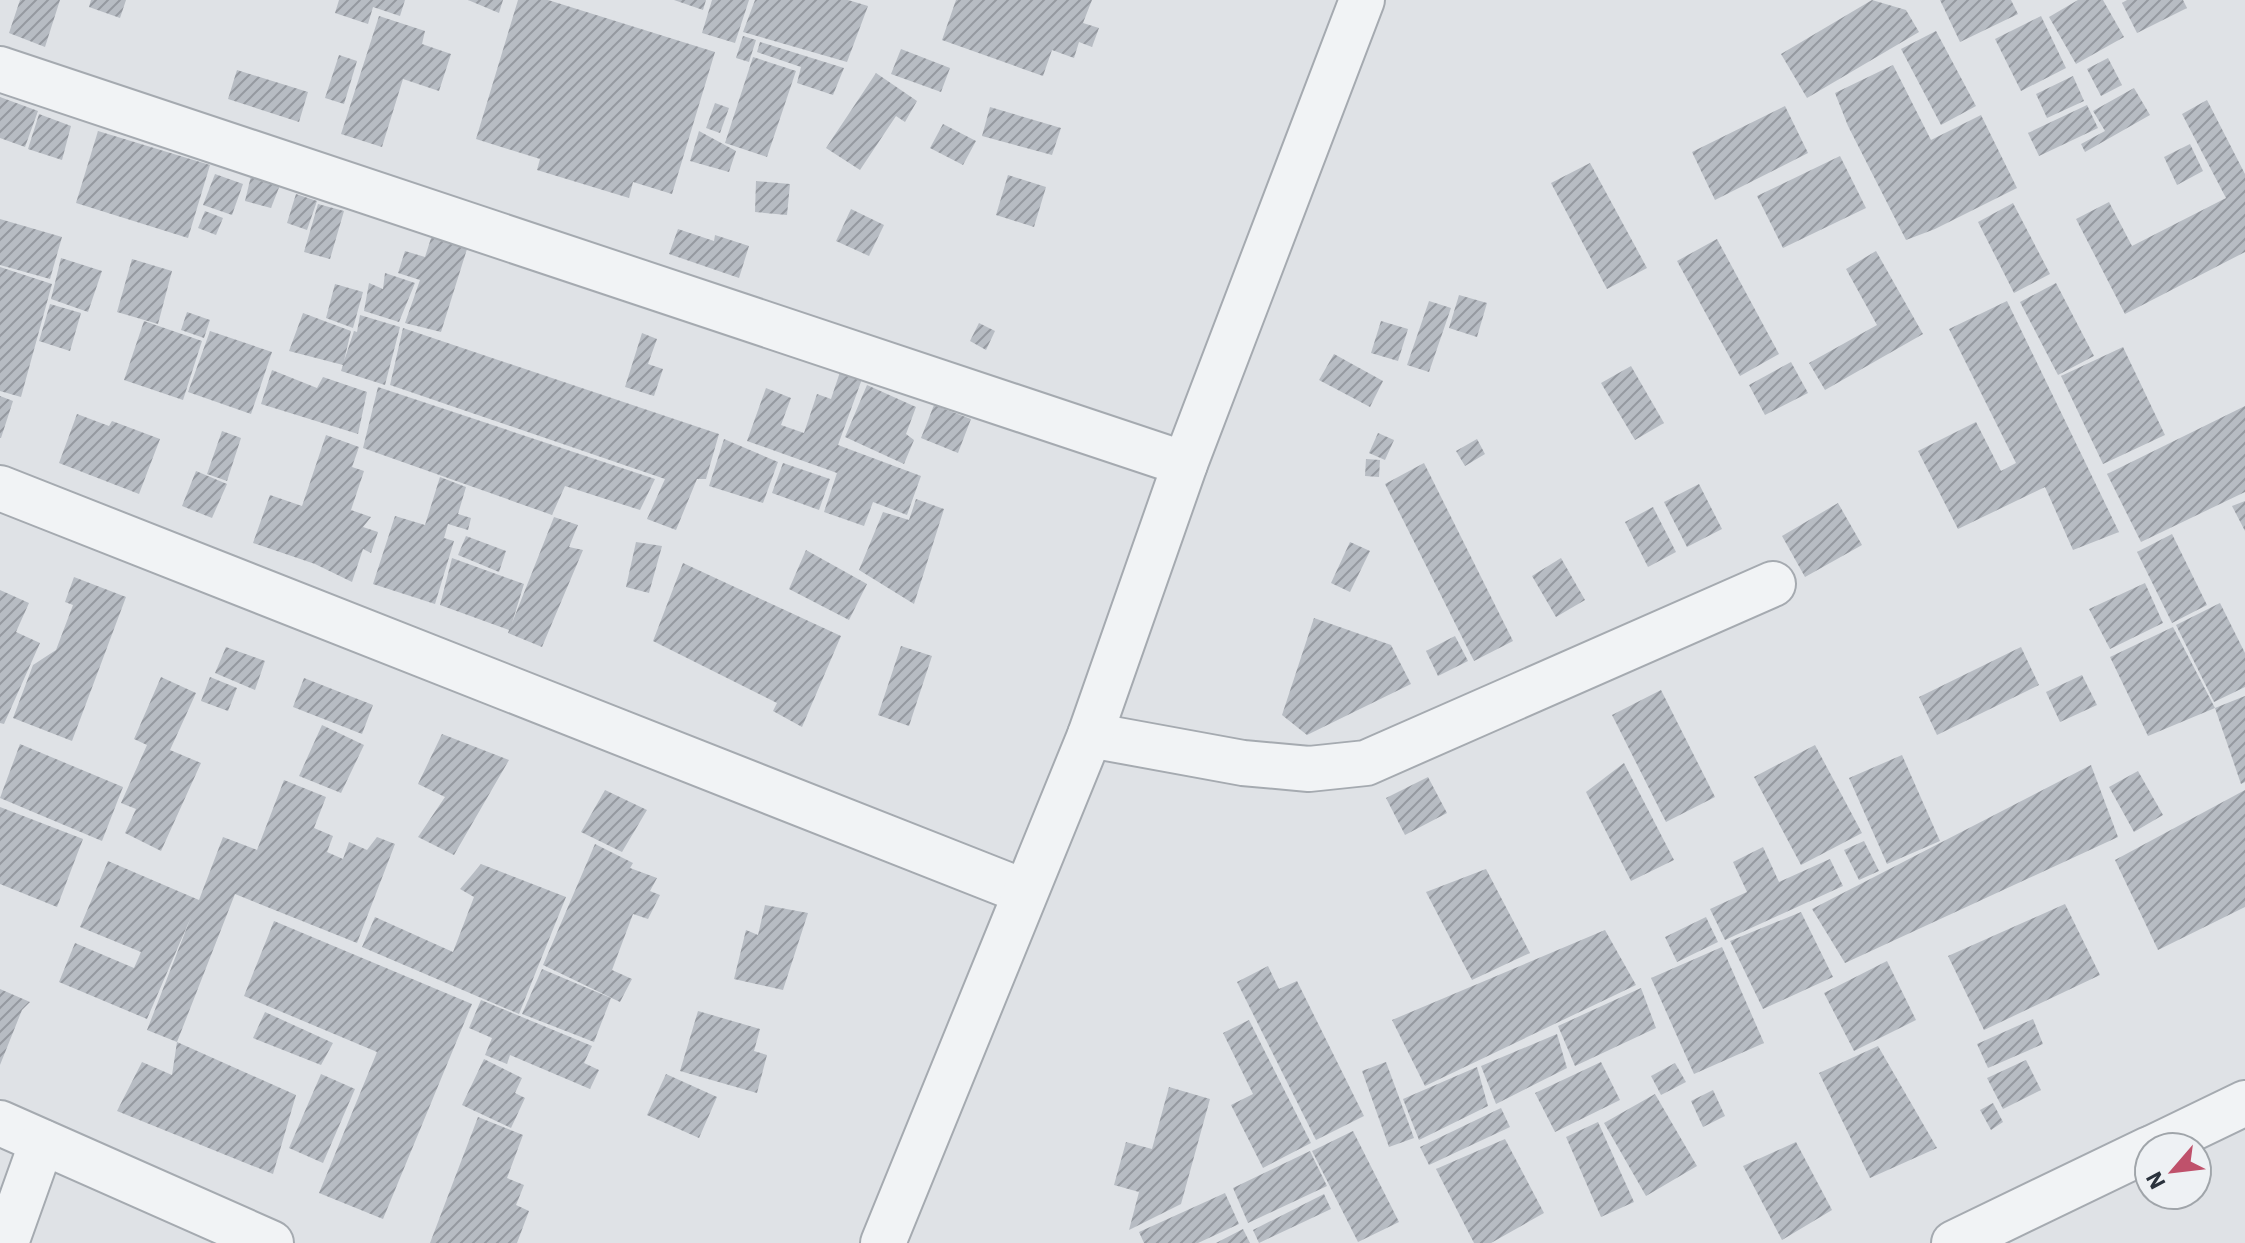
<svg xmlns="http://www.w3.org/2000/svg" width="2245" height="1243" viewBox="0 0 2245 1243" font-family="'IBM Plex Sans',sans-serif">
  <style>
    .building { fill: url(#building-hatch) }
    .lines { fill: none; stroke-linecap: round; stroke-linejoin: round }
    .minor-casing { stroke: #a5aab0; stroke-width: 48 }
    .minor { stroke: #f1f3f5; stroke-width: 44 }
  </style>
  <defs>
    <pattern id="building-hatch" width="6" height="6" patternUnits="userSpaceOnUse" patternTransform="scale(2)"><rect width="6" height="6" fill="#b7bcc3"/><path d="M-1 1l2-2M0 6l6-6M5 7l2-2" fill="none" stroke="#9599a0"/></pattern>
  </defs>
  <rect width="100%" height="100%" fill="#dfe2e6"/>
  <g class="building">
    <polygon points="20,0 60,0 45,47 9,33"/>
    <polygon points="91,0 126,0 120,18 89,7"/>
    <polygon points="339,0 405,0 400,16 373,7 368,24 335,13"/>
    <polygon points="468,0 503,0 499,13"/>
    <polygon points="518,0 548,0 715,52 672,194 633,182 629,198 537,170 540,159 476,139"/>
    <polygon points="674,0 706,0 703,10"/>
    <polygon points="712,0 749,0 735,43 702,33"/>
    <polygon points="755,0 848,0 868,6 847,62 743,32"/>
    <polygon points="956,0 1092,0 1083,23 1099,28 1092,47 1079,42 1074,58 1052,50 1043,76 942,40"/>
    <polygon points="1872,0 1906,10 1919,32 1807,98 1781,54"/>
    <polygon points="1940,0 2011,0 2018,14 1960,42"/>
    <polygon points="2078,0 2103,0 2124,37 2076,64 2049,17"/>
    <polygon points="2127,0 2183,0 2187,8 2137,33 2122,3"/>
    <polygon points="379,16 425,31 422,44 451,54 439,91 403,79 382,147 341,134"/>
    <polygon points="2041,16 2066,68 2021,91 1995,39"/>
    <polygon points="1936,31 1976,106 1941,125 1901,49"/>
    <polygon points="743,36 756,40 749,62 736,58"/>
    <polygon points="760,42 844,68 833,95 797,83 801,67 757,52"/>
    <polygon points="901,49 950,68 941,92 891,74"/>
    <polygon points="339,55 357,61 344,104 325,98"/>
    <polygon points="753,57 796,71 767,157 725,143"/>
    <polygon points="2108,58 2122,85 2101,96 2087,69"/>
    <polygon points="1893,65 1931,140 1981,115 2017,188 1935,229 1906,240 1848,126 1835,93"/>
    <polygon points="237,70 308,92 299,122 228,99"/>
    <polygon points="876,73 917,101 905,122 896,116 860,170 826,148"/>
    <polygon points="2073,76 2084,101 2047,118 2036,94"/>
    <polygon points="2134,88 2150,115 2085,152 2081,144 2105,131 2093,111"/>
    <polygon points="0,97 38,111 25,147 0,138"/>
    <polygon points="2207,100 2245,174 2245,252 2125,314 2076,219 2109,202 2132,246 2226,198 2182,114"/>
    <polygon points="715,103 729,108 720,133 706,128"/>
    <polygon points="2087,105 2098,128 2039,156 2028,133"/>
    <polygon points="1785,106 1808,153 1715,200 1692,152"/>
    <polygon points="990,107 1061,128 1052,155 982,136"/>
    <polygon points="39,114 71,126 62,160 28,149"/>
    <polygon points="943,124 976,141 963,165 930,148"/>
    <polygon points="98,131 210,165 188,238 76,203"/>
    <polygon points="699,131 736,151 729,172 690,161"/>
    <polygon points="2190,144 2203,171 2177,185 2164,157"/>
    <polygon points="1840,156 1866,208 1783,248 1757,196"/>
    <polygon points="1590,163 1647,268 1607,289 1551,183"/>
    <polygon points="215,174 243,184 232,215 203,205"/>
    <polygon points="1008,175 1046,187 1034,227 996,215"/>
    <polygon points="251,176 280,185 271,208 245,201"/>
    <polygon points="756,181 790,184 787,215 755,212"/>
    <polygon points="296,194 317,201 307,230 287,223"/>
    <polygon points="2013,203 2050,274 2014,293 1978,222"/>
    <polygon points="318,204 344,211 330,259 304,252"/>
    <polygon points="851,209 884,225 869,256 836,241"/>
    <polygon points="205,211 223,218 216,235 198,228"/>
    <polygon points="0,219 62,237 50,279 0,265"/>
    <polygon points="678,229 714,241 715,235 749,246 739,278 669,254"/>
    <polygon points="432,235 467,249 441,332 405,323 420,280 398,273 405,251 425,257"/>
    <polygon points="1717,239 1779,354 1740,376 1677,261"/>
    <polygon points="1876,251 1923,334 1825,390 1809,363 1877,325 1846,269"/>
    <polygon points="61,258 102,271 88,312 51,299"/>
    <polygon points="132,259 172,271 158,324 117,312"/>
    <polygon points="0,267 52,284 21,397 0,391"/>
    <polygon points="385,273 415,283 399,322 364,311 369,283 383,289"/>
    <polygon points="2056,283 2094,356 2058,375 2020,302"/>
    <polygon points="335,284 363,292 353,328 326,318"/>
    <polygon points="1459,295 1487,303 1477,337 1449,328"/>
    <polygon points="1429,301 1451,308 1429,372 1407,365"/>
    <polygon points="2007,301 2119,532 2073,550 2045,487 1958,529 1918,451 1976,422 2001,471 2016,463 1949,329"/>
    <polygon points="50,304 81,313 70,351 39,341"/>
    <polygon points="187,312 210,320 204,338 181,330"/>
    <polygon points="303,313 351,331 344,361 354,331 357,332 360,315 400,327 385,385 341,371 343,365 289,351"/>
    <polygon points="144,321 202,341 183,400 124,380"/>
    <polygon points="1381,321 1408,329 1398,361 1371,353"/>
    <polygon points="979,323 995,331 986,350 970,341"/>
    <polygon points="403,328 719,434 706,479 697,479 676,530 647,519 665,479 390,385"/>
    <polygon points="210,331 272,352 251,414 188,392"/>
    <polygon points="642,333 657,339 648,364 663,369 654,396 625,387"/>
    <polygon points="2123,347 2165,435 2103,464 2061,376"/>
    <polygon points="1334,354 1383,381 1370,407 1319,380"/>
    <polygon points="1791,362 1808,393 1765,415 1749,385"/>
    <polygon points="1631,366 1664,423 1635,440 1601,383"/>
    <polygon points="272,370 317,388 323,377 367,392 358,434 261,404"/>
    <polygon points="840,372 862,379 838,445 921,476 907,515 873,502 864,526 824,512 837,473 747,441 766,388 791,398 781,425 804,433 817,394 831,399"/>
    <polygon points="867,385 916,407 906,434 914,440 904,464 845,437"/>
    <polygon points="378,387 655,479 640,510 565,486 552,515 363,448"/>
    <polygon points="0,396 13,401 1,438 0,438"/>
    <polygon points="934,405 971,419 958,453 921,438"/>
    <polygon points="2245,406 2245,492 2141,542 2107,474"/>
    <polygon points="77,414 109,426 112,421 160,439 139,494 59,463"/>
    <polygon points="222,431 241,438 227,481 207,474"/>
    <polygon points="1378,433 1394,440 1385,460 1369,453"/>
    <polygon points="326,435 359,447 352,467 364,471 351,510 371,517 363,527 378,532 371,553 363,549 352,582 315,564 253,543 270,495 302,506"/>
    <polygon points="724,439 778,462 763,503 709,486"/>
    <polygon points="1477,439 1485,454 1465,466 1456,451"/>
    <polygon points="1366,459 1380,460 1379,477 1365,476"/>
    <polygon points="783,463 830,479 819,510 772,493"/>
    <polygon points="1424,463 1513,641 1474,661 1385,484"/>
    <polygon points="196,471 227,484 212,518 182,506"/>
    <polygon points="440,477 466,487 458,514 471,518 468,530 448,524 444,538 454,541 435,604 373,584 395,516 425,525"/>
    <polygon points="1699,484 1722,529 1687,547 1664,502"/>
    <polygon points="916,499 944,509 914,604 859,570 883,512 909,520"/>
    <polygon points="2245,501 2245,531 2232,506"/>
    <polygon points="1838,503 1862,545 1805,577 1782,536"/>
    <polygon points="1653,507 1676,552 1648,567 1625,522"/>
    <polygon points="554,517 578,525 569,547 583,550 542,647 508,633 509,630 440,605 452,558 524,584 512,623"/>
    <polygon points="2172,534 2207,605 2172,623 2137,552"/>
    <polygon points="466,536 506,551 499,572 458,555"/>
    <polygon points="636,542 662,546 649,593 626,587"/>
    <polygon points="1350,542 1370,551 1350,592 1331,583"/>
    <polygon points="806,550 867,584 849,620 789,589"/>
    <polygon points="1561,558 1585,600 1556,617 1532,576"/>
    <polygon points="683,563 841,636 802,727 773,711 777,703 653,641"/>
    <polygon points="74,577 126,597 72,741 13,718 33,665 56,650 73,605 65,602"/>
    <polygon points="2145,583 2163,623 2110,649 2089,609"/>
    <polygon points="0,590 29,603 16,632 40,643 4,724 0,723"/>
    <polygon points="2220,603 2245,653 2245,687 2214,702 2176,625"/>
    <polygon points="1314,618 1391,645 1411,684 1307,735 1282,715"/>
    <polygon points="2173,627 2215,708 2148,736 2110,657"/>
    <polygon points="1455,636 1468,661 1438,676 1426,651"/>
    <polygon points="901,646 932,656 909,726 878,715"/>
    <polygon points="226,647 265,661 255,690 215,673"/>
    <polygon points="2021,647 2039,685 1937,735 1919,697"/>
    <polygon points="2082,675 2097,705 2060,722 2046,692"/>
    <polygon points="161,677 196,693 170,750 201,763 161,851 125,833 136,809 121,803 147,745 134,739"/>
    <polygon points="210,677 237,688 228,711 201,701"/>
    <polygon points="304,678 373,705 362,734 293,707"/>
    <polygon points="1661,690 1715,797 1666,822 1612,715"/>
    <polygon points="2245,696 2245,782 2241,784 2215,708"/>
    <polygon points="322,725 364,745 341,793 299,776"/>
    <polygon points="442,734 509,760 454,855 418,837 445,797 418,784"/>
    <polygon points="20,744 123,787 102,841 0,798"/>
    <polygon points="1815,745 1862,833 1801,865 1754,777"/>
    <polygon points="1902,755 1940,841 1887,864 1849,778"/>
    <polygon points="1624,763 1674,860 1631,881 1586,792"/>
    <polygon points="2091,765 2118,837 1845,963 1812,909"/>
    <polygon points="2138,771 2163,815 2134,832 2109,787"/>
    <polygon points="1428,777 1447,813 1405,835 1386,798"/>
    <polygon points="284,780 326,797 314,828 333,836 327,852 343,859 349,842 367,850 377,837 395,844 357,943 235,894 177,1042 147,1030 191,917 147,1019 59,982 75,943 134,968 141,952 80,927 108,861 199,900 223,837 257,850"/>
    <polygon points="605,790 647,810 622,852 581,832"/>
    <polygon points="2245,790 2245,907 2158,950 2115,860"/>
    <polygon points="0,807 83,839 57,907 0,884"/>
    <polygon points="1864,841 1879,871 1859,880 1844,850"/>
    <polygon points="595,844 633,863 630,868 657,878 650,891 660,895 648,919 633,914 612,970 632,979 620,1002 543,965"/>
    <polygon points="1763,847 1779,882 1830,859 1843,886 1725,940 1710,909 1747,892 1733,862"/>
    <polygon points="481,864 566,897 519,1014 362,947 375,917 453,952 474,897 460,889"/>
    <polygon points="1486,869 1530,953 1472,980 1426,892"/>
    <polygon points="2065,904 2100,975 1984,1030 1948,956"/>
    <polygon points="765,905 808,913 783,990 734,979 746,930 758,935"/>
    <polygon points="1801,912 1833,977 1763,1009 1730,941"/>
    <polygon points="1706,917 1718,942 1677,962 1665,937"/>
    <polygon points="274,921 472,1004 383,1219 319,1193 377,1052 244,996"/>
    <polygon points="1605,930 1636,985 1425,1086 1392,1020"/>
    <polygon points="1722,947 1764,1043 1694,1074 1651,978"/>
    <polygon points="1887,961 1916,1020 1854,1051 1824,993"/>
    <polygon points="1268,966 1279,989 1297,981 1364,1116 1316,1140 1237,982"/>
    <polygon points="542,969 611,998 594,1042 522,1014"/>
    <polygon points="1641,988 1656,1028 1575,1066 1558,1026"/>
    <polygon points="0,989 30,1002 22,1010 0,1065"/>
    <polygon points="481,1000 592,1046 584,1063 599,1070 590,1089 510,1055 507,1064 485,1055 492,1038 469,1028"/>
    <polygon points="698,1011 760,1029 754,1051 767,1055 757,1093 680,1071"/>
    <polygon points="265,1012 333,1043 321,1065 253,1038"/>
    <polygon points="2033,1019 2043,1044 1988,1068 1977,1044"/>
    <polygon points="1249,1020 1311,1143 1263,1168 1231,1105 1253,1094 1223,1033"/>
    <polygon points="1557,1034 1567,1068 1496,1104 1481,1066"/>
    <polygon points="177,1042 296,1095 273,1174 117,1111 142,1062 172,1075"/>
    <polygon points="1878,1046 1937,1148 1870,1178 1819,1073"/>
    <polygon points="484,1059 522,1078 515,1093 525,1098 511,1128 462,1105"/>
    <polygon points="2026,1060 2041,1090 2003,1109 1987,1078"/>
    <polygon points="1386,1062 1414,1138 1389,1147 1362,1071"/>
    <polygon points="1601,1062 1620,1100 1555,1132 1535,1093"/>
    <polygon points="1675,1063 1686,1082 1661,1095 1651,1076"/>
    <polygon points="1477,1067 1488,1106 1419,1140 1403,1099"/>
    <polygon points="321,1074 355,1089 323,1163 289,1148"/>
    <polygon points="666,1074 717,1097 699,1138 647,1115"/>
    <polygon points="1169,1087 1210,1099 1181,1204 1129,1230 1139,1192 1114,1185 1126,1142 1152,1149"/>
    <polygon points="1713,1090 1725,1116 1703,1127 1691,1101"/>
    <polygon points="1655,1094 1697,1166 1646,1196 1604,1123"/>
    <polygon points="1993,1103 2003,1122 1991,1130 1980,1110"/>
    <polygon points="1501,1108 1510,1127 1429,1165 1420,1147"/>
    <polygon points="478,1117 523,1135 507,1178 524,1185 516,1205 529,1211 517,1243 430,1243"/>
    <polygon points="1598,1122 1634,1202 1601,1217 1566,1137"/>
    <polygon points="1353,1131 1399,1222 1358,1242 1312,1151"/>
    <polygon points="1505,1139 1544,1213 1491,1243 1474,1243 1436,1169"/>
    <polygon points="1796,1142 1832,1210 1782,1240 1743,1166"/>
    <polygon points="1310,1151 1327,1186 1248,1223 1233,1188"/>
    <polygon points="1225,1193 1239,1224 1198,1243 1144,1243 1139,1232"/>
    <polygon points="1324,1194 1331,1209 1259,1243 1253,1230"/>
    <polygon points="1243,1229 1250,1243 1216,1243"/>
  </g>
  <g class="lines">
    <g class="minor-casing">
      <g id="minor">
        <polyline points="0,69 1185,464"/>
        <polyline points="0,488 1025,892"/>
        <polyline points="1090,735 1243,763 1309,769 1366,763 1773,584"/>
        <polyline points="0,1123 271,1243"/>
        <polyline points="2154,1147 2245,1103"/>
        <polyline points="6,1243 42,1142"/>
        <polyline points="883,1243 1090,735 1185,464 1362,0"/>
        <polyline points="1954,1243 2149,1149"/>
      </g>
    </g>
    <use href="#minor" class="minor"/>
  </g>
  <g transform="translate(2173 1171) rotate(242)"><circle r="38" fill="#eef1f4" stroke="#a0a5aa" stroke-width="2"/>
  <path d="M0-6L14 30L0 20L-14 30Z" fill="#bf516b"/>
  <text y="-12" font-size="22" font-weight="bold" text-anchor="middle" fill="#2a323c">N</text>
  </g>
</svg>
